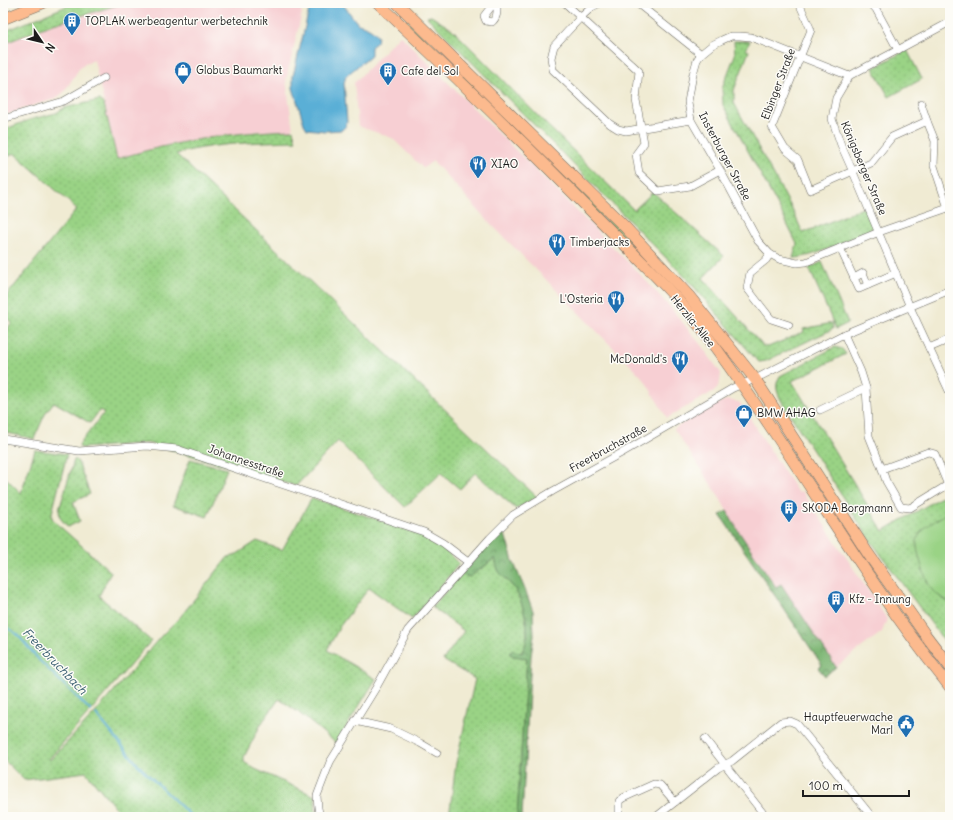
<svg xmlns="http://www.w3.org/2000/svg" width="953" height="820" viewBox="0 0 953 820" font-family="Delius,sans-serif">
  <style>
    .built { fill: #f7cfd3 }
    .grass { fill: url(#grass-dots); stroke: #5b7850 }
    .forest { fill: url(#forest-crowns); stroke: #4c6847 }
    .garden { fill: #9ad385; stroke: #5b7850 }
    .water { fill: #5aafd6; stroke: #3b6679 }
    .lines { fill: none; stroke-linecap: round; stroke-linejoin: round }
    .stream { stroke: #5aafd6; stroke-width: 2 }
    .street-casing { stroke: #66645c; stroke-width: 8 }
    .primary-casing { stroke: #66645c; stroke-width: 12 }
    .street { stroke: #fff; stroke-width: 7 }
    .primary { stroke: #fcba8e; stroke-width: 11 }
    .labels { text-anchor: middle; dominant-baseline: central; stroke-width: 3; stroke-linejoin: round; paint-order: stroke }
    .poi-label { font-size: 11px; fill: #1c1c1c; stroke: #fdfcf7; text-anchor: start }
    .street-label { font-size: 11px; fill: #1c1c1c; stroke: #fdfcf7 }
    .water-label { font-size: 12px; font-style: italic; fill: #385e70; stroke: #fdfcf7 }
  </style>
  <defs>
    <pattern id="grass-dots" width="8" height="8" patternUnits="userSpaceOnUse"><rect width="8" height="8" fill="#9ad385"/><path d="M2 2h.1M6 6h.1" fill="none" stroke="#84b572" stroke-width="1.8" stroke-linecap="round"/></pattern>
    <pattern id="forest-crowns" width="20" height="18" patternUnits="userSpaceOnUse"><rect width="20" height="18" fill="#7bb572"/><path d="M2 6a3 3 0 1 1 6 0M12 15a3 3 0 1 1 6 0" fill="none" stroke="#64925d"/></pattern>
  </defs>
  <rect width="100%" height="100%" fill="#fdfcf7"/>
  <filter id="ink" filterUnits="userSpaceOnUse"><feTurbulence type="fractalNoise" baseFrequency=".025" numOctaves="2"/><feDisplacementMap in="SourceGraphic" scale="8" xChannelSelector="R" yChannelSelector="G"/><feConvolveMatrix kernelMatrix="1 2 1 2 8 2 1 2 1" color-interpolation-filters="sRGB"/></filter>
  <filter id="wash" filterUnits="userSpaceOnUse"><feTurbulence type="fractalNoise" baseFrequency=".012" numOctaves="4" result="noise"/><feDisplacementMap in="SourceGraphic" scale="16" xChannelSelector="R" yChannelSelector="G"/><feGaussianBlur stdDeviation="0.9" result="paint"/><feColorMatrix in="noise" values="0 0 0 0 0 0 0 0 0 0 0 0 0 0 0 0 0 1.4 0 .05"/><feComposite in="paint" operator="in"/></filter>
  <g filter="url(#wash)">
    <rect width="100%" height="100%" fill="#f0ebd3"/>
    <g class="built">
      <polygon points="124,3 299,3 302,13 286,80 293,130 257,131 193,140 141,152 117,159 94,60 85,64 79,69 64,92 55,99 25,108 3,116 3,44 50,25"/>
      <polygon points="400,35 637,271 670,307 701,345 721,373 720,382 716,390 667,418 644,379 488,221 433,161 423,168 392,138 358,126 354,83"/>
      <polygon points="727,400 739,402 742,406 798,493 802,491 887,619 882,632 836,667 781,584 777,587 739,532 718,495 674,429 712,405"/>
    </g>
    <g class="grass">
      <polygon points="74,3 124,3 50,25 3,44 3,32"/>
      <polygon points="431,16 453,30 544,122 634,210 653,192 724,256 703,278 763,346 768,347 804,332 803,329 832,323 833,329 766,361 759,362 753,356 689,281 427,17"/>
      <polygon points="405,19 450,60 615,223 685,299 404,21"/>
      <path d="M734,41H750L746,50L749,51L734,90V103L790,205L803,233L865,207L874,228C853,237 815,258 793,258L797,244L779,208L723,105L722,88L735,55Z"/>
      <polygon points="907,50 922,79 889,97 873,68"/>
      <path d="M100,100L104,104L117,159C175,141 233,132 293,130L296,141C258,142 213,143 176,154L537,497L516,509L475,473L460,489L441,473L405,507L338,441L296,486L148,443L82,448L79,447L80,443L104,413L100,410L90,423L54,402L46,412L34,439L3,432V335L12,322L3,316V300L77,209L14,153L9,156L3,163V151L5,149L3,147V130L29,120L56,113L64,108Z"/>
      <polygon points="822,262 848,323 836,329 809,268"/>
      <path d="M835,347L842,349L846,354L792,381L883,531L950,492V511L927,527L920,533L917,546L920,558L941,598L950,602V649L870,540L782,402C777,392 774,386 780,376Z"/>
      <polygon points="35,450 67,454 52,513 52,518 55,522 111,572 99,596 151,641 49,759 50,760 95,713 162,635 181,616 228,557 234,556 257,541 282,550 312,498 385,522 422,536 445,550 459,564 412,619 369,588 340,626 327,650 376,679 336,743 298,712 279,699 261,724 244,757 244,762 255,769 315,796 316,817 123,817 86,772 24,780 3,759 3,475 21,493"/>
      <polygon points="75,459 78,462 90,494 73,502 80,521 68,527 60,518 59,510 74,460"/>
      <polygon points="190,459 227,469 207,517 173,505"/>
      <path d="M495,558C496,562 497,569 500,572C505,579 512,584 516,591C525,608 533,638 521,653L527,658L517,817H449L456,763L475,679L443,660L464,631L432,607L461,574L470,577Z"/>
    </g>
    <g class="forest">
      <polygon points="727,511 739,532 776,587 781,584 836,667 825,676 818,668 822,665 720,515"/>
      <path d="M503,528L513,561L526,592L533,611L534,636L531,656L522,817H517L527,658L513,656L509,653L513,650L521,653C533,637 525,608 516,591C512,584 505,579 500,573C497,569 496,563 495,558L470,577L461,574Z"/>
    </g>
    <path class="garden" d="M950,511V602C943,599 937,595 932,590C927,585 917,553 917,546C916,541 918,537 920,534C927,524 940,518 950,511Z"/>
    <path class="water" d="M315,3H342L358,24C366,26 373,29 378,36L377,42L371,47V55L346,76L344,83L347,122L346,126L342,130L325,131L307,129L304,124L293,88V76L309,10Z"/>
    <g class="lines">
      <g class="stream">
        <polyline points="3,625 17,634 40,661 91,711"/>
        <polyline points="96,714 138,765 192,817"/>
      </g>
    </g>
  </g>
  <g filter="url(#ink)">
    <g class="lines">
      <g class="street-casing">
        <g id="street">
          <path d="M494,3L484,16L486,21L492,22C498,17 497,11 497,3"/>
          <polyline points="565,3 639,71 636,100 644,143 636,154 639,173 658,191 690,186 720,170"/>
          <polyline points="600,3 592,7 580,18 554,46 551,58 553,70 610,124 618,129 626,131 691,120"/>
          <polyline points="637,3 701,54"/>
          <polyline points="799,3 811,30 772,127 785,149 798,160 810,190 871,163 892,137 927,121 935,141 934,166 948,208 879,232 806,262 797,263 779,259 770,254 758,241 720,170 691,120 688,102 693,74 697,60 701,54 712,45 722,40 731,36 740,36 751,37 849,76"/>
          <polyline points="870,3 876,9 898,50"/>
          <polyline points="950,22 849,76 836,98 832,119 841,145 853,172 910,307 950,393"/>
          <polyline points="921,103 927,121"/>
          <polyline points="3,119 64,101 104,78"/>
          <polyline points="840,248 859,289 896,273"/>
          <polyline points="770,254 766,260 750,273 747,288 771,319 789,325"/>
          <polyline points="854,278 863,273 868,285"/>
          <polyline points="844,334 861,372 866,388 869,436 873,446 882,469 886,481 901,507 910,508 946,486 947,483 935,454 928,452 882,469"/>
          <polyline points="929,348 950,339"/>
          <polyline points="820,410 866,388"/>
          <polyline points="3,439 79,451 147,446 177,449 424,532 443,543 468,562"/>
          <polyline points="355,721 391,729 420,743 437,753"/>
          <polyline points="705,739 766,817"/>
          <polyline points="320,817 318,808 317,796 330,762 377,686 408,630 490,538 513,515 553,491 625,451 733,388 755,379 844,334 950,290"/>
          <polyline points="619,817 619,801 623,798 654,784 660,785 675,802"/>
          <polyline points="656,817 718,768 732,761 781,722 790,721 797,724 872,817"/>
        </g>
      </g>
      <g class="primary-casing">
        <g id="primary">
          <path d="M378,3C451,72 523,142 594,214C631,252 672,289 704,332C791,448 860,575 950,687"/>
          <polyline points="397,3 625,227 689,296 755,379 867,552 924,633 950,667"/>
          <polyline points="3,19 43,3"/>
        </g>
      </g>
      <use href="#street" class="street"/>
      <use href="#primary" class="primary"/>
    </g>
  </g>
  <defs>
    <g id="building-pin" transform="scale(0.9)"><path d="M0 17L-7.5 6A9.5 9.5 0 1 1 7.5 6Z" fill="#1f6fb2" stroke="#fdfcf7"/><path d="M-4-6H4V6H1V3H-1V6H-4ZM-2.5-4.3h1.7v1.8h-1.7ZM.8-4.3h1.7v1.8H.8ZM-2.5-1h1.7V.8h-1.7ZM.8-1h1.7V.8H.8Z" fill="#fff"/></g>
    <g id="shop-pin" transform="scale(0.9)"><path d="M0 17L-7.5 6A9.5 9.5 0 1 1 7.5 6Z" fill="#1f6fb2" stroke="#fdfcf7"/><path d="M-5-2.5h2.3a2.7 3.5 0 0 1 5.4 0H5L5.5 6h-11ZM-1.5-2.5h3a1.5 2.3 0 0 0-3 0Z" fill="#fff"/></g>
    <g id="restaurant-pin" transform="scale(0.9)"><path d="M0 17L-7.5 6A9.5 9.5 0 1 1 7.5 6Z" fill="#1f6fb2" stroke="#fdfcf7"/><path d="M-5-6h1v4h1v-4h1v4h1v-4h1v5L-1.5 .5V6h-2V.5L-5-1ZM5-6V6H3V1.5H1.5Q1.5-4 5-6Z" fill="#fff"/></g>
    <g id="civic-pin" transform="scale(0.9)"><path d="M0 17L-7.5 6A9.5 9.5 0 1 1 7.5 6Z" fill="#1f6fb2" stroke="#fdfcf7"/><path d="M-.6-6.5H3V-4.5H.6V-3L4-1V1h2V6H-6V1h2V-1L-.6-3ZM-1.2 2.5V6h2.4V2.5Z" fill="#fff"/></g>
  </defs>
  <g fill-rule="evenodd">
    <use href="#building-pin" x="72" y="21"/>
    <use href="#shop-pin" x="183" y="70"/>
    <use href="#building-pin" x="388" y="71"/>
    <use href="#restaurant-pin" x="478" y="164"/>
    <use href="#restaurant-pin" x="557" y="242"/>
    <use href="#restaurant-pin" x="616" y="299"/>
    <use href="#restaurant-pin" x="680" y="359"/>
    <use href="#shop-pin" x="744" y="413"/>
    <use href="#building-pin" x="789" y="508"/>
    <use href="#building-pin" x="836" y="599"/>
    <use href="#civic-pin" x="906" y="723"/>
  </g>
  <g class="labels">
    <g class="poi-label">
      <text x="85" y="21">TOPLAK werbeagentur werbetechnik</text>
      <text x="196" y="70">Globus Baumarkt</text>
      <text x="401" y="71">Cafe del Sol</text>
      <text x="491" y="164">XIAO</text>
      <text x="570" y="242">Timberjacks</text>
      <text x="603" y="299" text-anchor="end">L'Osteria</text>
      <text x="667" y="359" text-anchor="end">McDonald's</text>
      <text x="757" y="413">BMW AHAG</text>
      <text x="802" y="508">SKODA Borgmann</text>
      <text x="849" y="599">Kfz - Innung</text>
      <text x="893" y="717" text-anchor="end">Hauptfeuerwache<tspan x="893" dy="13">Marl</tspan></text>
    </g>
    <g class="street-label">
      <text transform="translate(778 84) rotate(-69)">Elbinger Straße</text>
      <text transform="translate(725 156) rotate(62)">Insterburger Straße</text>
      <text transform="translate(864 168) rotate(67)">Königsberger Straße</text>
      <text transform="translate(693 321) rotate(51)">Herzlia-Allee</text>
      <text transform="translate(608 448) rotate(-29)">Freerbruchstraße</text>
      <text transform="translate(246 461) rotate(19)">Johannesstraße</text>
    </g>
    <g class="water-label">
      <text transform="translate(55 661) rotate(46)">Freerbruchbach</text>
    </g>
  </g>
  <rect width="953" height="820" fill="none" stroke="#fdfcf7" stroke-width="16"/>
  <g transform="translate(42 42) rotate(125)" stroke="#fdfcf7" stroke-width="3" paint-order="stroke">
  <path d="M0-3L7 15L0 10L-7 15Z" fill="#1c1c1c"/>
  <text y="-6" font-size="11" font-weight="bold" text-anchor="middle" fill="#1c1c1c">N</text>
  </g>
  <path d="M803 790v6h106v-6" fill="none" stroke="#1c1c1c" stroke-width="2"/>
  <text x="809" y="790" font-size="12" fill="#1c1c1c" stroke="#fdfcf7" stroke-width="3" paint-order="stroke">100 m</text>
</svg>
